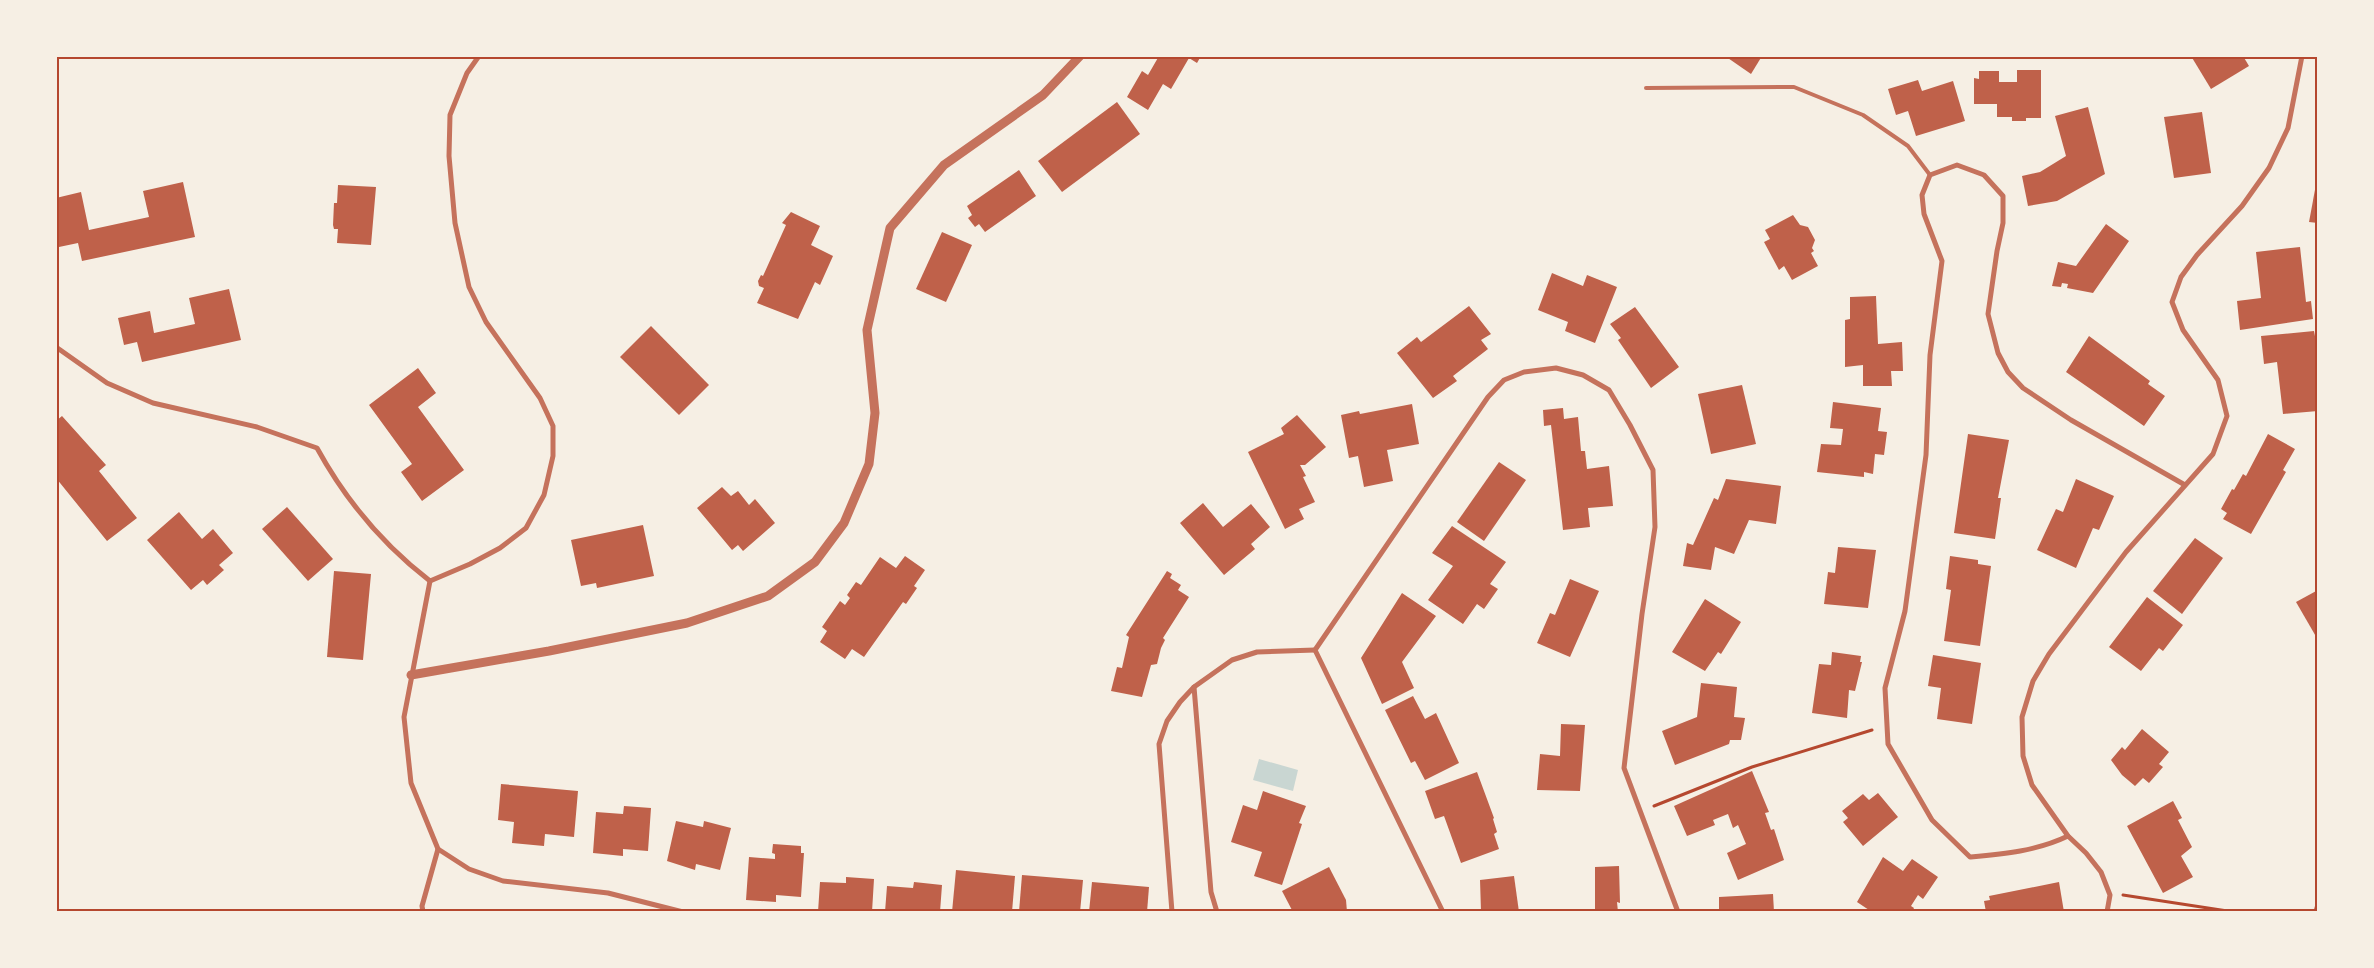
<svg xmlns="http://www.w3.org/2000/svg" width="2374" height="968" viewBox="0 0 2374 968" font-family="Montserrat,sans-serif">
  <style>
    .water { fill: #c9d6d2 }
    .building { fill: #bf614a }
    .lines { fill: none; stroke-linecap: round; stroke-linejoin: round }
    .path { stroke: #b5482f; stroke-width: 3 }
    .service { stroke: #c5725c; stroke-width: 4 }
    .minor { stroke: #c5725c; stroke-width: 5 }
    .tertiary { stroke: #c5725c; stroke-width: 9 }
    .neatline { fill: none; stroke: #b5482f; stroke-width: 2 }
  </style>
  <rect width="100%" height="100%" fill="#f6efe4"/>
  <polygon class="water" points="1259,759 1298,770 1293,791 1253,780"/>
  <g class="building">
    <polygon points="1159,56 1201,56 1197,63 1189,58 1171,89 1163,84 1148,110 1127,97 1142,71 1148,75"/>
    <polygon points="1725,56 1762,56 1751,74"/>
    <polygon points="2191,56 2243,56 2249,66 2211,89"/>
    <polygon points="2017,70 2041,70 2041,118 2026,118 2026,121 2012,121 2012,117 1997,117 1997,104 1974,104 1974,78 1979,79 1979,71 1999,71 1999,82 2017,82"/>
    <polygon points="1918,80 1922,91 1953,81 1965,121 1916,136 1908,111 1896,115 1888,89"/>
    <polygon points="1117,102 1140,134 1062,192 1038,161"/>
    <polygon points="2088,107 2105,174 2057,201 2028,206 2022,176 2040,172 2066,156 2055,116"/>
    <polygon points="2202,112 2211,173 2174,178 2164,117"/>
    <polygon points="1019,170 1036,196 985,232 979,224 975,227 968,218 972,215 967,206"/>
    <polygon points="2317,179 2318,179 2318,223 2309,222"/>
    <polygon points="183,182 195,237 82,261 78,243 59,247 56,236 56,198 81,192 89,230 149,217 143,191"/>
    <polygon points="338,185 376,187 371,245 337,243 338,229 334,229 333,225 334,203 337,203"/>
    <polygon points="791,212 820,226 811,245 833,256 820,285 815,282 798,319 757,303 764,288 759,286 758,281 761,275 763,276 786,225 782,223"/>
    <polygon points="1793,215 1800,225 1808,227 1815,240 1812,248 1814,251 1811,253 1818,266 1792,280 1784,266 1779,270 1764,242 1770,239 1765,230"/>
    <polygon points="2106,224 2129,241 2093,293 2067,288 2068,284 2062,283 2061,287 2052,286 2058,262 2076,266"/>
    <polygon points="942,232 972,245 946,302 916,289"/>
    <polygon points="2300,247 2306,302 2311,301 2313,319 2240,330 2237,301 2261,298 2256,252"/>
    <polygon points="1552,273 1583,286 1587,275 1617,287 1595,343 1565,331 1568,322 1538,310"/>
    <polygon points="229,289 241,340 142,362 137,342 124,345 118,318 150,311 154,333 195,324 189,298"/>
    <polygon points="1876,296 1878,344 1902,342 1903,371 1891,371 1892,386 1863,386 1863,365 1845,367 1845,320 1850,319 1850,297"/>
    <polygon points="1469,306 1491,334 1481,340 1488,349 1453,376 1457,381 1433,398 1397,353 1417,337 1421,342"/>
    <polygon points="1635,307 1679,367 1651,388 1618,340 1621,338 1610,324"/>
    <polygon points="651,326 709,385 679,415 620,357"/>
    <polygon points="2314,331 2318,352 2318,411 2283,414 2277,362 2264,364 2261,336"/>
    <polygon points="2089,336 2150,381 2148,384 2165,396 2144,426 2066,372"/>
    <polygon points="418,368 436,393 418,407 464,470 422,501 401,472 412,464 369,405"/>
    <polygon points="1742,385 1756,444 1711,454 1698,394"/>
    <polygon points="1833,402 1881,408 1878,431 1887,432 1884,455 1875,454 1873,474 1864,472 1864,477 1817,472 1821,444 1841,445 1843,429 1830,428"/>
    <polygon points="1412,404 1419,444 1387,450 1393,481 1364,487 1358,456 1349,458 1341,415 1359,411 1360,414"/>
    <polygon points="1563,408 1564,419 1578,417 1581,451 1585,451 1587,469 1609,466 1613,506 1588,508 1590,527 1563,530 1551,425 1544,426 1543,410"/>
    <polygon points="1297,415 1326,447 1305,465 1300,465 1306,476 1303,477 1315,502 1299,509 1304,519 1285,529 1248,452 1284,434 1281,428"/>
    <polygon points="62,416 106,465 99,471 137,518 107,541 56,478 56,421"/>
    <polygon points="1968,434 2009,440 1998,498 2001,498 1995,539 1954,533"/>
    <polygon points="2268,434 2295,449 2283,470 2286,472 2251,534 2223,519 2227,513 2221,509 2232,489 2234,490 2243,474 2246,476"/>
    <polygon points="1499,462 1526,480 1484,541 1457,522"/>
    <polygon points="1726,479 1781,486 1776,524 1749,520 1734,554 1715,547 1711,570 1683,566 1687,543 1693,545 1714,498 1718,500"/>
    <polygon points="2076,479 2114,496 2099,530 2093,528 2076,568 2037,550 2056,509 2063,512"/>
    <polygon points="722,487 731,496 738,491 749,505 755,499 775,523 743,551 738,545 732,550 697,508"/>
    <polygon points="1203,503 1223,527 1251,504 1270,527 1251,544 1255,549 1224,575 1180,523"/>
    <polygon points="287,507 333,559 308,581 262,529"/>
    <polygon points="179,512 202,539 213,529 233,553 219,565 224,570 207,585 203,580 191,590 147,540"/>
    <polygon points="643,525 654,576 597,588 596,583 581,586 571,540"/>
    <polygon points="1452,526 1506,562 1490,584 1498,589 1484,609 1477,604 1463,624 1428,600 1453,566 1432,553"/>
    <polygon points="2195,538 2223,558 2182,614 2153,591"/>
    <polygon points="1838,547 1876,550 1868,608 1824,604 1828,572 1835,573"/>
    <polygon points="905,556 925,570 914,586 917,588 906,604 903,602 864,657 852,649 845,659 820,642 827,631 822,627 840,601 845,605 850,598 847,595 856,582 861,585 880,557 896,568"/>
    <polygon points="1950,556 1978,560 1978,564 1991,566 1980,646 1944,641 1951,590 1946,589"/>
    <polygon points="334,571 371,574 363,660 327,657"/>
    <polygon points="1167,571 1172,574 1170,578 1181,585 1178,590 1189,597 1163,638 1165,640 1161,648 1157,664 1151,665 1142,697 1111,691 1117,667 1122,668 1129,637 1126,635"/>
    <polygon points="1570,579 1599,591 1570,657 1537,643 1550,613 1555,615"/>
    <polygon points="2318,590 2318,640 2296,602"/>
    <polygon points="1402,593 1436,616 1402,662 1414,688 1382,704 1361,658"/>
    <polygon points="2147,597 2183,625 2163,651 2159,648 2141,671 2109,647"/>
    <polygon points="1705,599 1741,622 1721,654 1718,652 1705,671 1672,652"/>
    <polygon points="1832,652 1861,656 1860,662 1862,662 1855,691 1849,690 1847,718 1812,713 1819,664 1831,665"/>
    <polygon points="1933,655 1981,663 1972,724 1937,719 1941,688 1928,686"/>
    <polygon points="1701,683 1737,687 1734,717 1745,718 1741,740 1730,740 1729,744 1675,765 1662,731 1697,717"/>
    <polygon points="1413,696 1425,719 1436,713 1459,763 1425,780 1415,761 1411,763 1385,710"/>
    <polygon points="1561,724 1585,725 1580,791 1537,790 1540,754 1560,756"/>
    <polygon points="2142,729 2169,752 2159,764 2163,767 2149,783 2143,778 2135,786 2122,775 2111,760 2122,747 2125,750"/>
    <polygon points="1752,771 1769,812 1765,813 1771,830 1774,829 1784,860 1738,880 1727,853 1746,844 1738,825 1733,828 1728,814 1713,820 1715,825 1687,836 1674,806"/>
    <polygon points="1477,772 1494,818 1493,819 1497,832 1494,834 1499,849 1461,863 1444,816 1435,819 1425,791"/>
    <polygon points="501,784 578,791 574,837 545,834 544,846 512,843 514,822 498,820"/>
    <polygon points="1263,791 1306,806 1299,823 1302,824 1282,885 1254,876 1262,852 1231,842 1243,805 1257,810"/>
    <polygon points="1878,793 1898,817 1863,846 1843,822 1848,818 1842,811 1863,794 1869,800"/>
    <polygon points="2173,801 2182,818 2178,820 2192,847 2181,856 2193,877 2163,893 2127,826"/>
    <polygon points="624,806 651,808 648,851 623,849 623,856 593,853 596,812 623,814"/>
    <polygon points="676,821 703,827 704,821 731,828 720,870 696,864 695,870 667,861"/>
    <polygon points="773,844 801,846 801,853 804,853 801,897 776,895 776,902 746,900 749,857 775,859 775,854 772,853"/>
    <polygon points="1883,857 1903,871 1912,859 1938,877 1923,899 1918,895 1911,906 1914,908 1912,912 1872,912 1857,902"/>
    <polygon points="1619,866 1620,903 1617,902 1618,912 1595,912 1595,867"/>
    <polygon points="1329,867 1346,900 1347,912 1293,912 1282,891"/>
    <polygon points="956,870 1015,876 1012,912 952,912"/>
    <polygon points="1022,875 1083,880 1080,912 1019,912"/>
    <polygon points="1514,876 1519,912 1481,912 1480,880"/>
    <polygon points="846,877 874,879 872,912 818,912 820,882 846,883"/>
    <polygon points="914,882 942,885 940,912 885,912 887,886 913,888"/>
    <polygon points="1092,882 1149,887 1147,912 1089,912"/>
    <polygon points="2059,882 2064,912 1986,912 1984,901 1990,900 1989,896"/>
    <polygon points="1773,894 1774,912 1719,912 1719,897"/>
  </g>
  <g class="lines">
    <g class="path">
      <polyline points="1654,806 1752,767 1872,730"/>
      <polyline points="2123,895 2234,912"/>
      <polyline points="2315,912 2318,900"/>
    </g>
    <polyline class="service" points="1646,88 1794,87 1863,115 1908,146 1930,175"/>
    <g class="minor">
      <path d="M56,347L107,383L153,403L257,427L317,448C346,501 382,544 430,581L470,564L500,548L526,528L544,495L553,456V426L540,398L486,322L469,287L455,223L449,156L450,115L467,73L479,56"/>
      <polyline points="1194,687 1211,892 1217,912"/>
      <path d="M2068,836C2037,851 2003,854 1970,857L1932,820L1888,744L1885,688L1905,611L1926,455L1930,355L1942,261L1924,214L1922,195L1930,175L1957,165L1984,175L2003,196V223L1997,251L1988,314L1998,353L2008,372L2023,388L2071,420L2185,485"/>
      <polyline points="438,849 469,869 503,881 608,893 683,912"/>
      <polyline points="423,912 422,906 438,849 411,783 404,717 430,581"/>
      <polyline points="1172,912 1159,744 1167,721 1180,702 1194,687 1232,660 1257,652 1315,650"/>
      <polyline points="1443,912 1315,650 1488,397 1504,380 1524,372 1556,368 1583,375 1609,390 1630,425 1653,470 1655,527 1642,614 1624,768 1678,912"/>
      <polyline points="2107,912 2110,895 2101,872 2086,853 2068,836 2032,785 2023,756 2022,717 2033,681 2049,654 2126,552 2213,454 2227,416 2218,380 2183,330 2172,302 2181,277 2197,255 2242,206 2269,168 2288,128 2302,56"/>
    </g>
    <polyline class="tertiary" points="411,675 549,651 687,623 768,596 815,562 844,523 869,464 875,413 867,330 890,228 944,165 1043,95 1080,56"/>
  </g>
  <rect width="2374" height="968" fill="none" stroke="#f6efe4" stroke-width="115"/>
  <rect x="58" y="58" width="2258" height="852" class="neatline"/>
</svg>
